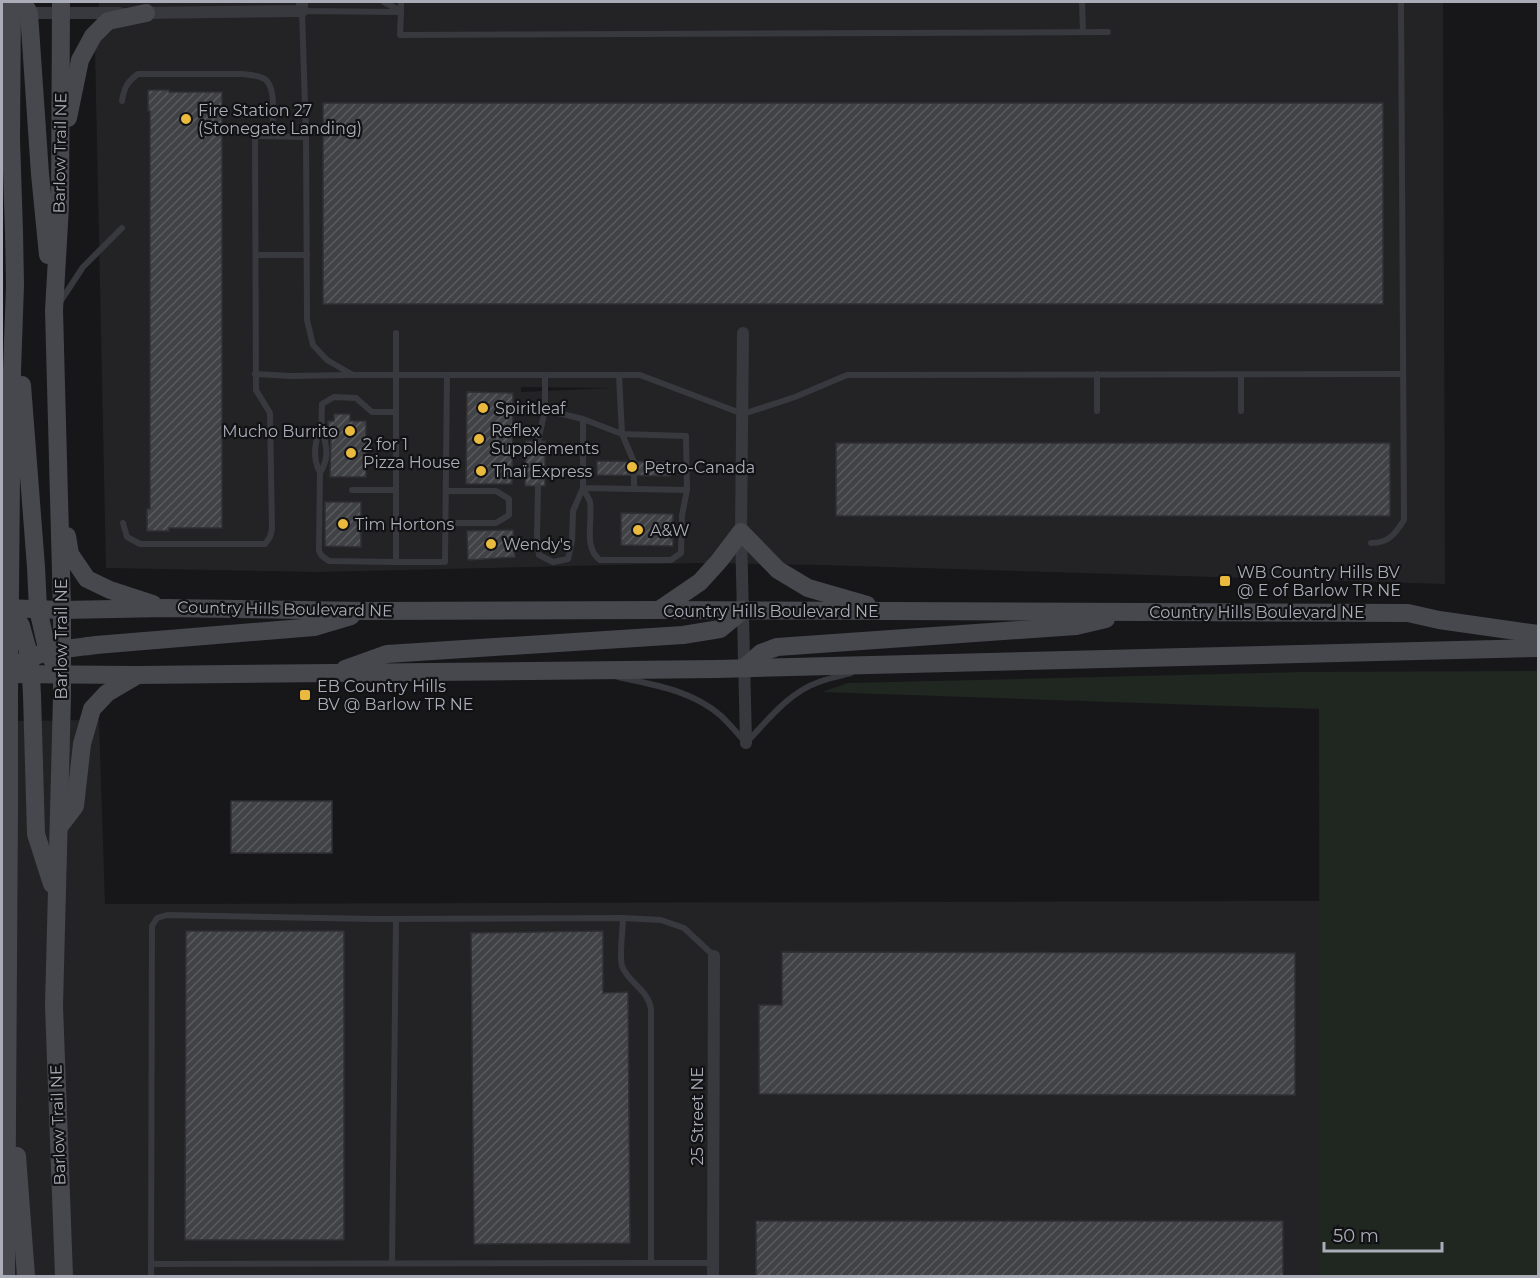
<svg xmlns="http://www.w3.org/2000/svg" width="1540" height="1278" viewBox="0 0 1540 1278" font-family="Montserrat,sans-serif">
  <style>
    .built { fill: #232326; fill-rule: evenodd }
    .grass { fill: #1f2720 }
    .building { fill: url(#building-hatch); stroke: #313135; stroke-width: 1.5 }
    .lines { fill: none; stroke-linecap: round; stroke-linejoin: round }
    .service { stroke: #38393e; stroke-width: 6 }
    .minor { stroke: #38393e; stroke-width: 12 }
    .secondary { stroke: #46484e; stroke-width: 18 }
    .poi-dot { fill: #eaba3e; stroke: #121214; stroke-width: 2 }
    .labels { text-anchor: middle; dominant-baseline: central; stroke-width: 4.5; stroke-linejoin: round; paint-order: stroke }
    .poi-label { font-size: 16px; fill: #aaadb8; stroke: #121214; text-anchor: start }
    .street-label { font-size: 16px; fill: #aaadb8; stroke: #121214 }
  </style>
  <defs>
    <pattern id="building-hatch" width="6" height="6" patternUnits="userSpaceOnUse" patternTransform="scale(1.5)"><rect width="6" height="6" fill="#414246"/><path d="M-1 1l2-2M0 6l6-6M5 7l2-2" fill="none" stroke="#5a5b5f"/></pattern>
  </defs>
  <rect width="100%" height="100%" fill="#171719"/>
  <g class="built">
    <path d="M99,2H1443L1445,584L823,565L697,563L316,572L106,568L95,50ZM521,387L611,388H612L521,392Z"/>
    <polygon points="99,720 105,904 1320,901 1538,1276 2,1276 2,721"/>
  </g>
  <polygon class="grass" points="1538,671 1538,1276 1320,1276 1319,709 822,692 848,683 1303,672"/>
  <g class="building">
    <polygon points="148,90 169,90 169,92 222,92 222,528 169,528 169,531 147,531 147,509 150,509 150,111 148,111"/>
    <rect x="323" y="103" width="1060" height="201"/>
    <polygon points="467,392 513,393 512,484 466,484"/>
    <polygon points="334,414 350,414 350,421 366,421 366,477 330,477 331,437 328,437 328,421 334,421"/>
    <polygon points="526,441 545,441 545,486 525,486"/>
    <rect x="836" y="443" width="554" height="73"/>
    <polygon points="597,461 670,462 670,476 597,475"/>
    <polygon points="325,502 361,502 361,547 325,546"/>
    <polygon points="621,513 673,514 673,546 621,545"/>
    <polygon points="513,530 515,557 468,560 467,531"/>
    <rect x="231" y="801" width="101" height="52"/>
    <polygon points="186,931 344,931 344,1240 185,1240"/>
    <polygon points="603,931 603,993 628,992 630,1243 474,1244 471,933"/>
    <polygon points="782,952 1295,953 1295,1095 759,1094 759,1005 782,1005"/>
    <rect x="756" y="1221" width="527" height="55"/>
  </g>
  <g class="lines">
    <g class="service">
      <polyline points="384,2 401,11"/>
      <polyline points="401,2 401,12"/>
      <polyline points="1082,2 1083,32"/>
      <polyline points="1108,32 400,35 401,12 302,11 306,137 307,320 313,345 327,360 353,375 640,375 743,414 795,397 847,375 1403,374"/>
      <path d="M122,101C124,88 127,82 138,74H242C250,75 260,75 266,80C277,90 272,122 272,136"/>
      <polyline points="222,128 240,128 255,136 306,137"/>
      <polyline points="256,255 307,255"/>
      <polyline points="60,302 83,267 122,228"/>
      <polyline points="396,333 396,562 445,562 447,375"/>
      <polyline points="255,374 291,376 351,375"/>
      <polyline points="1097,374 1097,411"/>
      <polyline points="1241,374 1241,411"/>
      <polyline points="545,375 545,410 583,419 583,488 687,490 686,436 622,434 583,419"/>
      <polyline points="619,375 622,434 634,462"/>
      <polyline points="538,441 545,410"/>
      <path d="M320,473C311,455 316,441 321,423"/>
      <polyline points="634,475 634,489"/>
      <polyline points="538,486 537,537 539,555 553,562 568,559 572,541 573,511 583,488"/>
      <path d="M583,488C585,493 589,498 590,502C593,520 583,548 600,560H671L681,553L682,515L687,490"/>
      <polyline points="352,490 396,490"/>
      <polyline points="123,523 127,537 140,544 265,544 270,537 272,529 270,413 256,390 255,136"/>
      <polyline points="445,523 496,523 509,515 509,499 496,491 446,491"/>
      <path d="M1371,543C1389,543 1395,534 1404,520L1401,2"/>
      <path d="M396,562L329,561L322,556L319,551L320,473C332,453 324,444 322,424C321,417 322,410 322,404L334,397L356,398L372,412H396"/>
      <path d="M618,677C654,685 691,690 720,715C729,723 737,733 746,743C767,721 789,692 819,682C829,678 841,676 851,673"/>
      <path d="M623,918C623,929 619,956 622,966C628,983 648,989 651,1009V1263H712"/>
      <polyline points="392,1263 396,919"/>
      <polyline points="151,1264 651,1263"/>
      <polyline points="151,1276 152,926 157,918 167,915 375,919 623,918 661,920 684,928 714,956"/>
    </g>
    <g class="minor">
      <polyline points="2,13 120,13"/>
      <polyline points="141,13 302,11 302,2"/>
      <polyline points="743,333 741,532 746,743"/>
      <polyline points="713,1276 714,956"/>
    </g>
    <g class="secondary">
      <polyline points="23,2 29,13 40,174 48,255"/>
      <polyline points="61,2 60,206 54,310 62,610 62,696 54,1006 64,1276"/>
      <polyline points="68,118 80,60 93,36 108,21 146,13"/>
      <polyline points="22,385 36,567 38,609 48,653 61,674"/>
      <polyline points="67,536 70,554 87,579 110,590 153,604"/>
      <polyline points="2,608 62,610 166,608 367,611 659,610 1408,613 1439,620 1538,634"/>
      <polyline points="659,610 700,582 719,561 741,532 778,570 808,588 867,605"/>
      <polyline points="13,612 21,626 30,658 32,695 36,834 52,884"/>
      <polyline points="744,668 761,653 777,647 1076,626 1106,619"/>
      <polyline points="345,669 387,654 683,635 720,629 743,610"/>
      <polyline points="2,674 136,675 717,669 1538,648"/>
      <path d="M9,674C14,669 18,664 24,661C42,650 75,648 96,645L314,627L351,616"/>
      <polyline points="59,827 75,806 82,744 92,709 107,693 136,676"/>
      <polyline points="17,1156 26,1276"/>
      <polyline points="6,1276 9,806 9,694 12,371 15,285 14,232 11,139 12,2"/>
    </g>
  </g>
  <g class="poi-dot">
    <circle cx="186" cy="119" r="6"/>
    <circle cx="483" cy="408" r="6"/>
    <circle cx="350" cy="431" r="6"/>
    <circle cx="479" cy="439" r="6"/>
    <circle cx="351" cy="453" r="6"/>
    <circle cx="632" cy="467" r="6"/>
    <circle cx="481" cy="471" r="6"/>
    <circle cx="343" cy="524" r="6"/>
    <circle cx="638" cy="530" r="6"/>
    <circle cx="491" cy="544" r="6"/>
    <rect x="1219" y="575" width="12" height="12" rx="3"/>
    <rect x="299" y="689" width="12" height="12" rx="3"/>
  </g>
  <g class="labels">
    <g class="poi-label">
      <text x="198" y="110">Fire Station 27<tspan x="198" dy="18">(Stonegate Landing)</tspan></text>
      <text x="495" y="408">Spiritleaf</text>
      <text x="491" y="430">Reflex<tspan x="491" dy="18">Supplements</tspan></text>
      <text x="338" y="431" text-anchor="end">Mucho Burrito</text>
      <text x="363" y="444">2 for 1<tspan x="363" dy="18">Pizza House</tspan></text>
      <text x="644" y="467">Petro-Canada</text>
      <text x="493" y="471">Thaï Express</text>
      <text x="355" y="524">Tim Hortons</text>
      <text x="650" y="530">A&amp;W</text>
      <text x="503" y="544">Wendy's</text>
      <text x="1237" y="572">WB Country Hills BV<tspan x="1237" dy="18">@ E of Barlow TR NE</tspan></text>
      <text x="317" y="686">EB Country Hills<tspan x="317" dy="18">BV @ Barlow TR NE</tspan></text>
    </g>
    <g class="street-label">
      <text transform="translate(60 153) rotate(-89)">Barlow Trail NE</text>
      <text transform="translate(285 609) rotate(1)">Country Hills Boulevard NE</text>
      <text x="771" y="611">Country Hills Boulevard NE</text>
      <text x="1257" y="612">Country Hills Boulevard NE</text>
      <text transform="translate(61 639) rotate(-90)">Barlow Trail NE</text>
      <text transform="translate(697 1116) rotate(-90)">25 Street NE</text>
      <text transform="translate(58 1125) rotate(-92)">Barlow Trail NE</text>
    </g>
  </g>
  <rect width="1540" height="1278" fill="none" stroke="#aaadb8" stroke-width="6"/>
  <path d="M1324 1242v9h118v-9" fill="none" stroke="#aaadb8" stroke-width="3"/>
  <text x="1333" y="1242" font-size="18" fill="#aaadb8" stroke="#121214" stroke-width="4.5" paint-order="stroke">50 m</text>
</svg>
